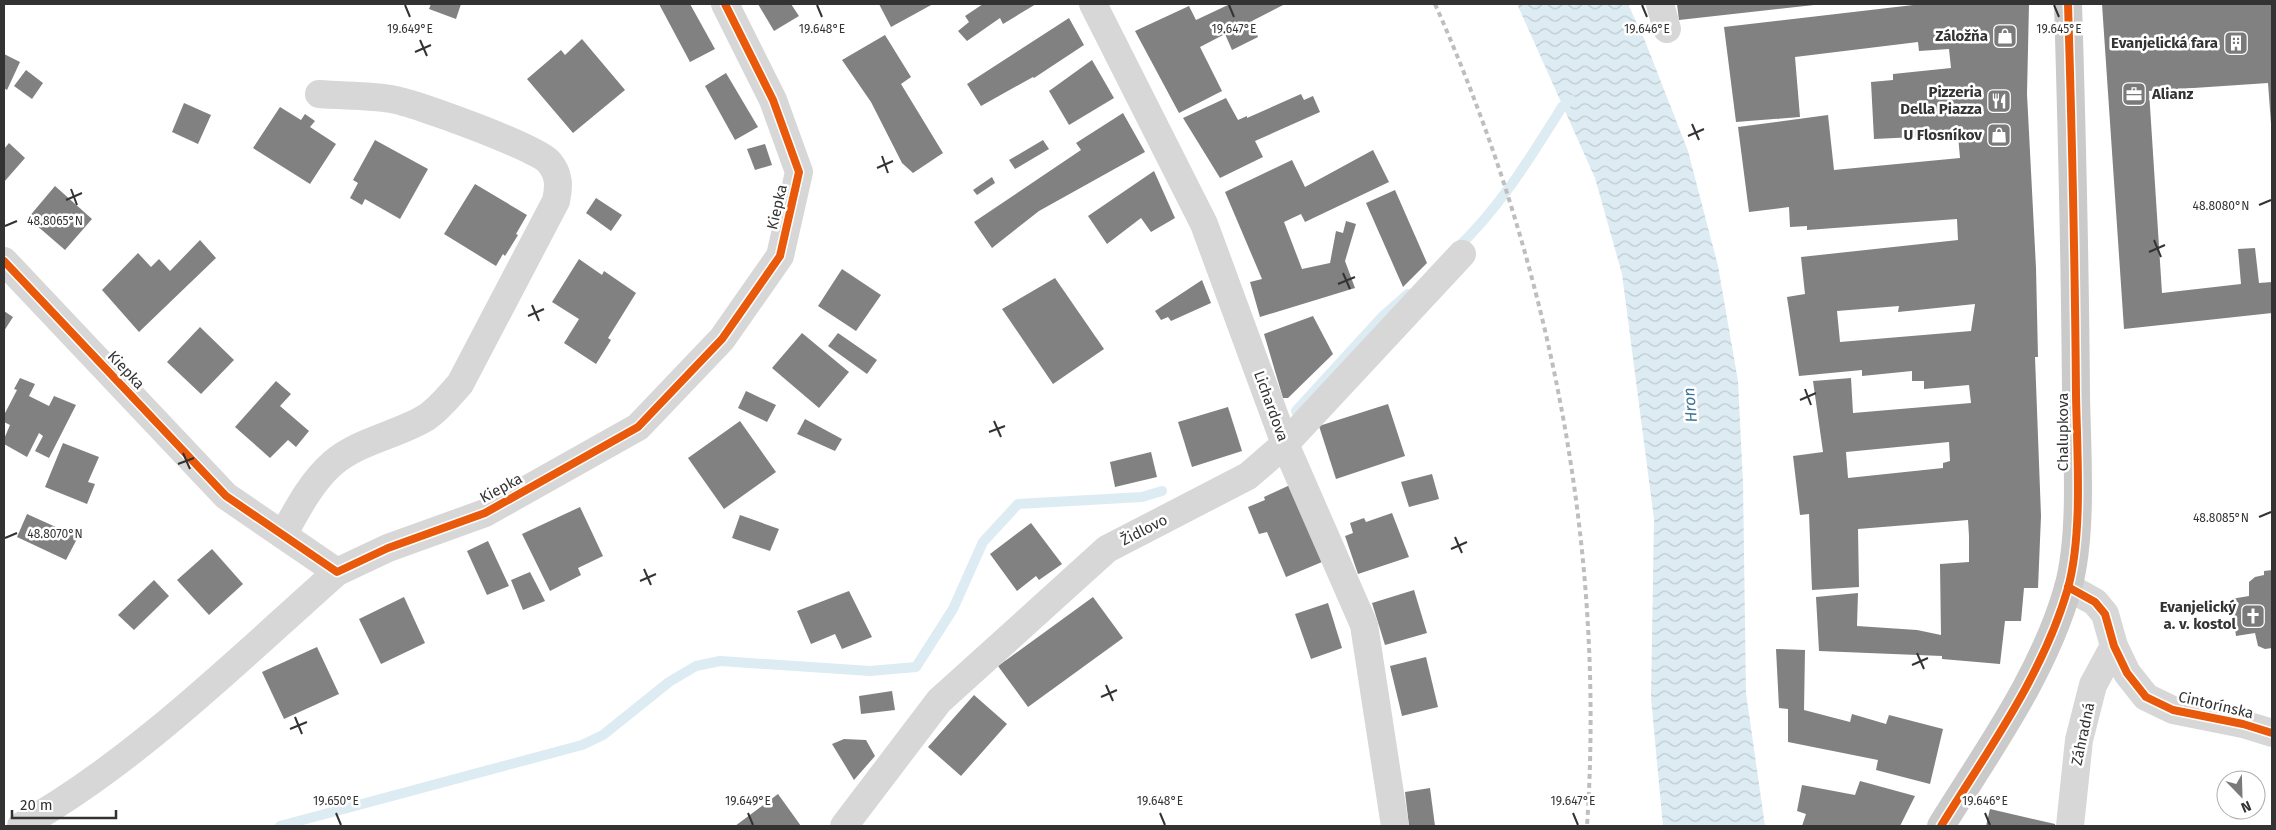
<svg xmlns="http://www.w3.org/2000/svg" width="2276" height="830" viewBox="0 0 2276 830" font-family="'Fira Sans',sans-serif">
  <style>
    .water { fill: url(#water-waves) }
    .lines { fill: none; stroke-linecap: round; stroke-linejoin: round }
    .stream { stroke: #ddebf3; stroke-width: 10 }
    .building { fill: #818181; fill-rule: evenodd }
    .street { stroke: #d7d7d7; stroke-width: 28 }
    .primary { stroke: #cacaca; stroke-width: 28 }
    .rail { stroke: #bebebe; stroke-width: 4; stroke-dasharray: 5 4; stroke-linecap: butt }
    .cycleway-casing { stroke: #fff; stroke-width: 11 }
    .cycleway { stroke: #e8590c; stroke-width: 8 }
    .ticks { fill: none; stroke: #333; stroke-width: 2 }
    .labels { text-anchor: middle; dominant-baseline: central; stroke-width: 5; stroke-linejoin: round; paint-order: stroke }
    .poi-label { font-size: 15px; font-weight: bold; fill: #333; stroke: #fff; text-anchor: end }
    .street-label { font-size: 15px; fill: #333; stroke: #fff }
    .water-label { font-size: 16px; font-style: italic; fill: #3f7597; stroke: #fff }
    .ticks-label { font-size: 12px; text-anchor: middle; fill: #333; stroke: #fff; stroke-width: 5; stroke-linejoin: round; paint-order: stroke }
  </style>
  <defs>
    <pattern id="water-waves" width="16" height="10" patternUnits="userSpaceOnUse" patternTransform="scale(1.25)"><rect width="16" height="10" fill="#ddebf3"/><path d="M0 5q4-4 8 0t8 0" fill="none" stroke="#becad1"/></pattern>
  </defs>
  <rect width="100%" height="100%" fill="#fff"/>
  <polygon class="water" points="1517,4 1628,4 1645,41 1688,151 1718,266 1738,381 1743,483 1746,693 1765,826 1663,826 1651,698 1654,519 1622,274 1595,178"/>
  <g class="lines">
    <g class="stream">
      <path d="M1455,250C1499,209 1530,158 1562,107L1571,100"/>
      <polyline points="1296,411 1383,316 1408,294"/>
      <polyline points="280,826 582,745 603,735 669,682 696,666 720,661 870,671 916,667 953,609 983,542 1018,504 1142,497 1162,491"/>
    </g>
  </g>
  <g class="building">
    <polygon points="431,4 461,4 456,19 429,9"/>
    <polygon points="659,4 690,4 715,49 690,62"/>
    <polygon points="758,4 791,4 799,16 774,31"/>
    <polygon points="879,4 933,4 891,27"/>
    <polygon points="983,4 1036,4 1003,24 1000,18 967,41 958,31 969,22 965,16"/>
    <polygon points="1230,4 1285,4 1252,21 1258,37 1232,50 1225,34 1200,47 1222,91 1179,113 1135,31 1189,6 1196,20"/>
    <polygon points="1677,4 1814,4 1814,5 1679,20"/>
    <path d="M1922,4H2029L2027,94L2036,268L2038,357H2035L2041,516L2038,588H2024L2021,621H2005L2000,664L1942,659V656L1819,651L1816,597L1858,593L1857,626L1917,630L1941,635L1940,564L1969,562V536L1968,520L1858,529L1859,587L1812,590L1809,514L1800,515L1793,456L1823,452L1813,381L1851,378L1853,413L1971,403L1969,385L1924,389V381H1912V371L1862,376V370L1799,376L1787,297L1805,294L1801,257L1958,240L1957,219L1807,230V226L1790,227L1789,207L1749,212L1738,127L1828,115L1834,170L1960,158L1958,135L1874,139L1871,82L1893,80V74L1951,68L1949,49L1919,51L1918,42L1795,57L1800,117L1736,122L1724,27ZM1975,304L1971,331L1840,342L1837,311L1899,306L1898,312ZM1949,442L1950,461L1943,463V468L1848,478L1846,452Z"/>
    <polygon points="2102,4 2272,4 2272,137 2268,83 2149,91 2162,293 2241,284 2238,249 2255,248 2259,283 2272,282 2272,313 2124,329"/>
    <polygon points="1069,18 1084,45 1034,78 1033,77 981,106 967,84"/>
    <polygon points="885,35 911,77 901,84 943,153 913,173 902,163 871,102 842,60"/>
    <polygon points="582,39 625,90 573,133 527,79 561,50 565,55"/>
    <polygon points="4,54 20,62 7,90 4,88"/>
    <polygon points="1092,60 1114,98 1069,125 1049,91"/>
    <polygon points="26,70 43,83 32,99 14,86"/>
    <polygon points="726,73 758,127 735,140 705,86"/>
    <polygon points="1301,94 1304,100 1313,96 1320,112 1255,141 1263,157 1220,178 1183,118 1226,98 1238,120 1247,116 1247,118"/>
    <polygon points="184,103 211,115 198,144 172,132"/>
    <polygon points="280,107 301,120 305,114 315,121 310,127 336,144 310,184 253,148"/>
    <polygon points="1123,113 1145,152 1039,211 992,248 974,222 1081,150 1076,143"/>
    <polygon points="375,140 428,169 400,219 365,199 362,205 350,198 358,183 353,180"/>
    <polygon points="1043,140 1049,149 1015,169 1009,160"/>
    <polygon points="9,143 25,158 4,182 4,149"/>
    <polygon points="765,144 772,165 755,170 747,149"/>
    <polygon points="1373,150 1389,182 1305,222 1301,214 1284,222 1302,269 1330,263 1336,231 1343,233 1346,221 1356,224 1345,261 1355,288 1260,317 1250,282 1262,279 1225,192 1292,160 1305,187"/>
    <polygon points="1154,171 1175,218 1151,232 1141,218 1107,244 1088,216"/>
    <polygon points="992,177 995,183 977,195 973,190"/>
    <polygon points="475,184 527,215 516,234 518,235 505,256 503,254 496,266 444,234"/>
    <polygon points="55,186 92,219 65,250 28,218"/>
    <polygon points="1395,190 1427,263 1403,287 1366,203"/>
    <polygon points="596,198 622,215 611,231 586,213"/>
    <polygon points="200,240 216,258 139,332 102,290 138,253 151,267 159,259 170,271"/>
    <polygon points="579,259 602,275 604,271 636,293 608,338 611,340 596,364 564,343 579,319 552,302"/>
    <polygon points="842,269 881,295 856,331 818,306"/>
    <polygon points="1055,278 1104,349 1053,384 1002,309"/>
    <polygon points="1202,280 1211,303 1171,321 1168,317 1161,320 1155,311"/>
    <polygon points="4,311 13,317 4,331"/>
    <polygon points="1313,316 1333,354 1288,398 1283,398 1264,334"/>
    <polygon points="200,327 234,360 201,394 167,362"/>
    <polygon points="802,333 849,372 819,408 772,368"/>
    <polygon points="838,333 877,360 867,374 828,346"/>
    <polygon points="20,378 35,384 29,396 49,406 54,396 76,405 49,458 35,451 43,436 39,433 27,457 4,444 4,439 10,425 4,422 4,415 17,390 14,389"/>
    <polygon points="276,381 291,394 280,406 309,431 296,447 288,440 270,458 235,427"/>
    <polygon points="746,391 776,405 767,422 738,408"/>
    <polygon points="1388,404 1405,456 1336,479 1319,426"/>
    <polygon points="1228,407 1242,451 1192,467 1178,422"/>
    <polygon points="805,419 842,439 835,451 797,434"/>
    <polygon points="740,421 776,472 724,509 688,458"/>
    <polygon points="63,443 99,457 88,482 95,484 87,504 45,487"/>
    <polygon points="1151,452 1157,477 1115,487 1110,462"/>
    <polygon points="1432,474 1439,499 1409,507 1401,482"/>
    <polygon points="1290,485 1322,562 1286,577 1267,532 1259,534 1248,507 1265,500 1264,497"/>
    <polygon points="580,507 603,556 578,568 581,575 550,591 522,534"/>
    <polygon points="1392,513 1409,557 1358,574 1345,536 1353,533 1350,523 1364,518 1366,522"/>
    <polygon points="27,514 78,537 66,560 17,537"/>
    <polygon points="740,515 779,529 770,551 732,538"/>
    <polygon points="1031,523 1062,564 1039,580 1036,576 1017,591 990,554"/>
    <polygon points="488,541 509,586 487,595 467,551"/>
    <polygon points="212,549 243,584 209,615 177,580"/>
    <polygon points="2272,570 2272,648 2265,649 2258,646 2255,633 2236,636 2231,599 2249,596 2249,582 2255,577 2264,575 2264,571"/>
    <polygon points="530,572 545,601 523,610 511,580"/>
    <polygon points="154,580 169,596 134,630 118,615"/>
    <polygon points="1414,590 1427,633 1385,645 1372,603"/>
    <polygon points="849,591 872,637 842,649 835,634 811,644 797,611"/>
    <polygon points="404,597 425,643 381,664 359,619"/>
    <polygon points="1093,597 1123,638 1028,707 998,666"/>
    <polygon points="1328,603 1342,648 1311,659 1295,614"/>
    <polygon points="317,647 339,694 284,719 262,672"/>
    <polygon points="1776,649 1805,650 1804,710 1850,722 1852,714 1886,724 1889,715 1943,729 1930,784 1876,770 1878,760 1788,742 1788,709 1779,708"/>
    <polygon points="1426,657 1438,707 1402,716 1390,666"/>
    <polygon points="892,691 895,710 861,714 859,696"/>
    <polygon points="974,695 1007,724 961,776 928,747"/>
    <polygon points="844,739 866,740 875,756 854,780 832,744"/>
    <polygon points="1860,781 1915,796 1900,826 1802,826 1806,814 1797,811 1802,785 1855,795"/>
    <polygon points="1430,788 1435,826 1409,826 1405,792"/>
    <polygon points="778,794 801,826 735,826"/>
    <polygon points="1990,809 2055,824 2055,826 1986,826"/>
  </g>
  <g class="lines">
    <g class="street">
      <polyline points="1093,4 1204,224 1285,444 1364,625 1395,826"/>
      <polyline points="1660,4 1667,29"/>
      <polyline points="4,261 226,496 337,572 388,548 485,513 638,427 722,339 780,256 799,172 773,100 725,4"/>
      <path d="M283,535C297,510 311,482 333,463C360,440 398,435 427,417C440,408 449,396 460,384L556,201C559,187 560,175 549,162C536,147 415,103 391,99C368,95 343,96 319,94"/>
      <polyline points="2068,587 2095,602 2105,614 2114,646 2127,673 2146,697 2173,710 2243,724 2272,733"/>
      <path d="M21,826C135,762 239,659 337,572"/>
      <polyline points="844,826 939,701 1107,549 1248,476 1285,444 1462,254"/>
      <polyline points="2070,826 2079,740 2093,685 2114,646"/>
    </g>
    <path class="primary" d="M1941,826C1988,750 2043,675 2068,588C2083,533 2077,453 2076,395C2075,265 2072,134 2068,4"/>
    <path class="rail" d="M1435,4C1549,260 1606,545 1587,826"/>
    <g class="cycleway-casing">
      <g id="cycleway">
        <polyline points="4,261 226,496 337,572 388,548 485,513 638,427 722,339 780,256 799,172 773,100 725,4"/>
        <polyline points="2068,587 2095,602 2105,614 2114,646 2127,673 2146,697 2173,710 2243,724 2272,733"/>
        <path d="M1941,826C1988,750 2043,675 2068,588C2083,533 2077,453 2076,395C2075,265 2072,134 2068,4"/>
      </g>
    </g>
    <use href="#cycleway" class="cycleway"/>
  </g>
  <path class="ticks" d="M405,5L410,17M817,5L822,17M1229,5L1234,17M1642,5L1647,17M2054,5L2059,17M420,40L427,56M415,52L431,45M1692,124L1699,140M1688,136L1704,129M882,156L888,173M877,168L893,161M71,189L77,205M66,200L82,193M2259,205L2271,200M5,226L17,221M2154,240L2161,257M2149,252L2165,245M1343,273L1350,289M1338,284L1355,277M532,305L539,321M528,316L544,309M1805,389L1811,405M1800,400L1816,393M994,421L1001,437M989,432L1005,426M183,453L190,469M178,464L194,458M2259,517L2271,512M1455,537L1462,553M5,538L17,533M1451,549L1467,542M644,569L651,585M640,581L656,574M1917,653L1924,669M1912,665L1928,658M1106,685L1113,701M1101,697L1117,690M295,717L302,734M290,729L307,722M336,813L341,825M748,813L753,825M1160,813L1165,825M1573,813L1578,825M1985,813L1990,825"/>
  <defs>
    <g id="shop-square" transform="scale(1.25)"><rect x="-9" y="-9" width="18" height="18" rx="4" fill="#7a7a7a" stroke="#fff"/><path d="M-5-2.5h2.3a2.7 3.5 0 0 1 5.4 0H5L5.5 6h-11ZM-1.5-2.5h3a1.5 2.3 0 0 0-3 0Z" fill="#fff"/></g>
    <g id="building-square" transform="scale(1.25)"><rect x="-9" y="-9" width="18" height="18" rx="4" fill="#7a7a7a" stroke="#fff"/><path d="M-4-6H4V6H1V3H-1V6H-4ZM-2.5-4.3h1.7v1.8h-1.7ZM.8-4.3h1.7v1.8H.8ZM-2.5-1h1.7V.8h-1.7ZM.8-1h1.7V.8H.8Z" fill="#fff"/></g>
    <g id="office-square" transform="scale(1.25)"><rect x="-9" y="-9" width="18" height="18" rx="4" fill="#7a7a7a" stroke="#fff"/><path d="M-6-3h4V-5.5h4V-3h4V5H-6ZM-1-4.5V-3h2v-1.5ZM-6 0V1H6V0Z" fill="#fff"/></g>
    <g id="restaurant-square" transform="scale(1.25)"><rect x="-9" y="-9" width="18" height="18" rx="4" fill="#7a7a7a" stroke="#fff"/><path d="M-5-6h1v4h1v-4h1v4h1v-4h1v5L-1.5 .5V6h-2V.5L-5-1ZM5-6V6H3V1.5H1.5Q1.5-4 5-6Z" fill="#fff"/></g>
    <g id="church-square" transform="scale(1.25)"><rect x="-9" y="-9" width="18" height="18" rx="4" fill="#7a7a7a" stroke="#fff"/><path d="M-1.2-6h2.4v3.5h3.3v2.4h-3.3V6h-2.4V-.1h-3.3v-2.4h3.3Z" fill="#fff"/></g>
  </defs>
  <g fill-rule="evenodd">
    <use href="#shop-square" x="2005" y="36"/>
    <use href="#building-square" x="2236" y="43"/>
    <use href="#office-square" x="2134" y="94"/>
    <use href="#restaurant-square" x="1999" y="101"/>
    <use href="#shop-square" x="1999" y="135"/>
    <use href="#church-square" x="2253" y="616"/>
  </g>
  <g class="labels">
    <g class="poi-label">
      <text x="1988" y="36">Záložňa</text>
      <text x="2218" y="43">Evanjelická fara</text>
      <text x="1982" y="92">Pizzeria<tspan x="1982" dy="17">Della Piazza</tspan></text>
      <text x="2152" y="94" text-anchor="start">Alianz</text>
      <text x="1982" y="135">U Flosníkov</text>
      <text x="2236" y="607">Evanjelický<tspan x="2236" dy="17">a. v. kostol</tspan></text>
    </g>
    <g class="street-label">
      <text transform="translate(777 207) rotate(-77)">Kiepka</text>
      <text transform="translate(126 370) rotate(47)">Kiepka</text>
      <text transform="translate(1271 406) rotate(70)">Lichardova</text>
      <text transform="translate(2063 432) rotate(-90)">Chalupkova</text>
      <text transform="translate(501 488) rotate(-28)">Kiepka</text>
      <text transform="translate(1144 530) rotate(-27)">Židlovo</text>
      <text transform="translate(2216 705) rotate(13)">Cintorínska</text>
      <text transform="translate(2083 734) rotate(-78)">Záhradná</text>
    </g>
    <g class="water-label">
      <text transform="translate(1690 405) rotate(-95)">Hron</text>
    </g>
  </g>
  <g class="ticks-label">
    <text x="410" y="33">19.649°E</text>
    <text x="822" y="33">19.648°E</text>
    <text x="1234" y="33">19.647°E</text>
    <text x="1647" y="33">19.646°E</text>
    <text x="2059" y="33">19.645°E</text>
    <text x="2221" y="210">48.8080°N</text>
    <text x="55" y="225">48.8065°N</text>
    <text x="2221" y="522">48.8085°N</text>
    <text x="55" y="538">48.8070°N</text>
    <text x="336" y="805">19.650°E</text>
    <text x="748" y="805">19.649°E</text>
    <text x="1160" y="805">19.648°E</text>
    <text x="1573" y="805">19.647°E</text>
    <text x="1985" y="805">19.646°E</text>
  </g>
  <rect width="2276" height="830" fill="none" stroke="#333333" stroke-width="10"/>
  <g transform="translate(2241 795) rotate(157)"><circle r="24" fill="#ffffff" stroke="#adadad"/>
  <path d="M0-4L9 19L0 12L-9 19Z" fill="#7a7a7a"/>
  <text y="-8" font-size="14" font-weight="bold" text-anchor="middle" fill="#333333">N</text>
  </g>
  <path d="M12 810v8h104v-8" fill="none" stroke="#333333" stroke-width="2.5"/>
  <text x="20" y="810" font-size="15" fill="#333333" stroke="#ffffff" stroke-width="4" paint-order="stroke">20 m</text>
</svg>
